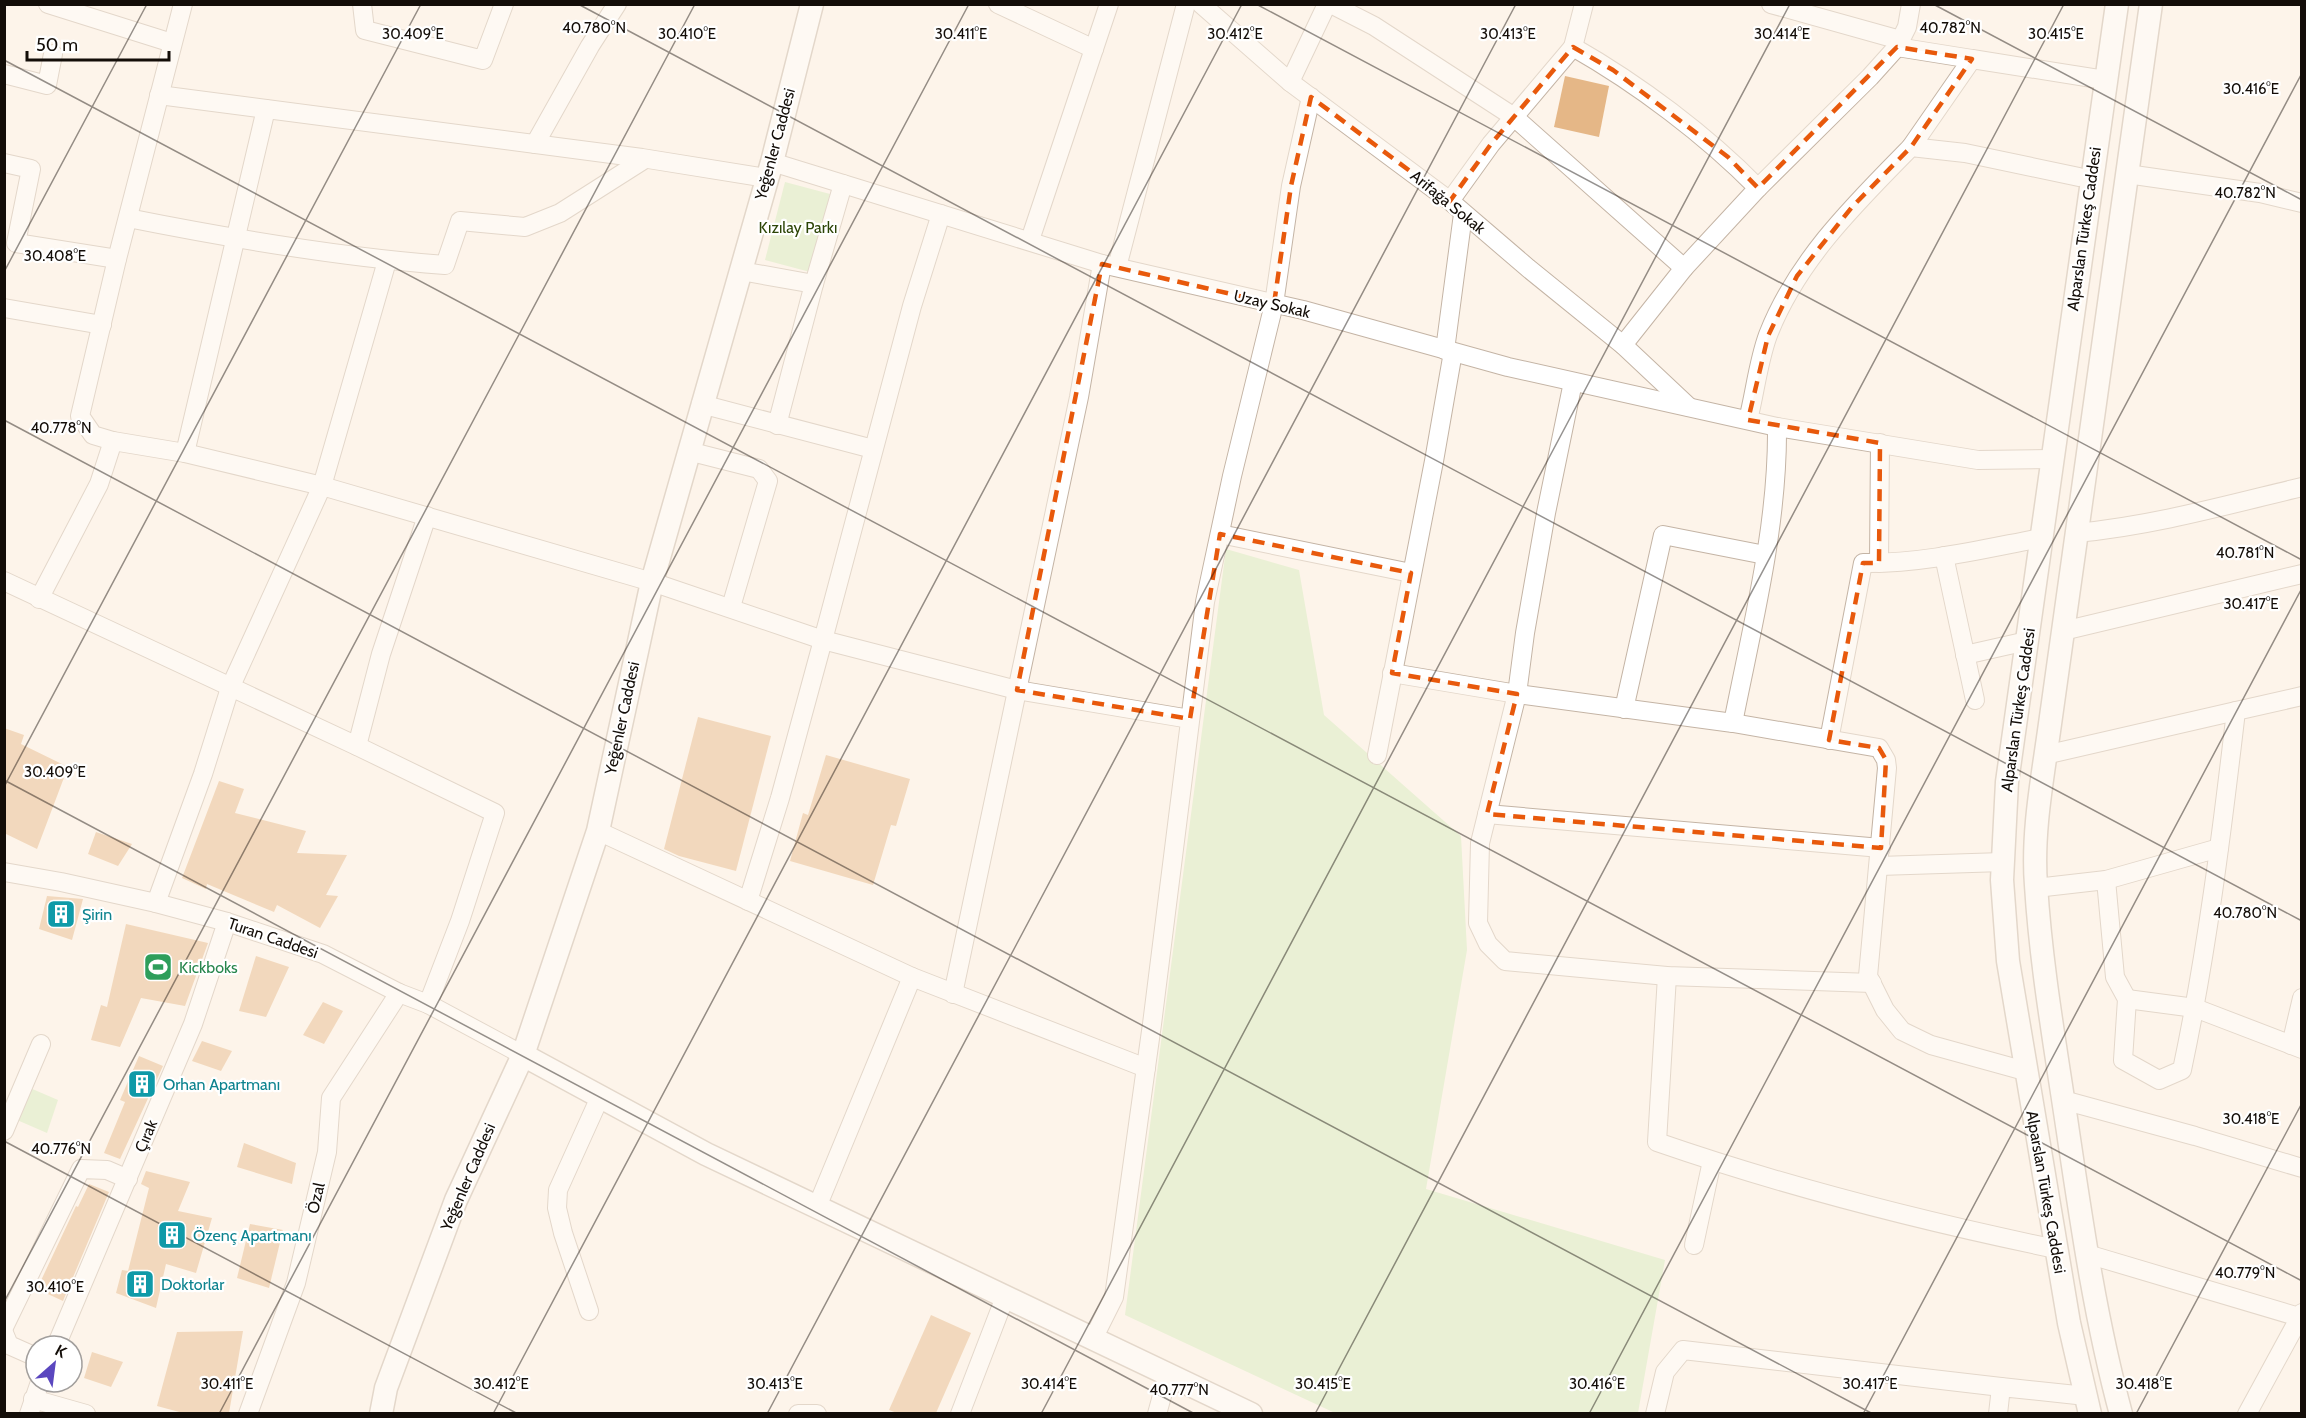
<svg xmlns="http://www.w3.org/2000/svg" width="2306" height="1418" viewBox="0 0 2306 1418" font-family="Cabin,sans-serif">
  <style>
    .green { fill: #d3ebbd }
    .building { fill: #e5b787 }
    .lines { fill: none; stroke-linecap: round; stroke-linejoin: round }
    .minor-casing { stroke: #c4b4a5; stroke-width: 20 }
    .tertiary-casing { stroke: #c4b4a5; stroke-width: 25 }
    .minor { stroke: #fff; stroke-width: 18 }
    .tertiary { stroke: #fff; stroke-width: 22 }
    .marked { fill: none; stroke: #e8590c; stroke-width: 4.5; stroke-dasharray: 12 8; stroke-linejoin: round }
    .ticks { fill: none; stroke: #130d08; stroke-width: 1.5; stroke-opacity: 0.45 }
    .labels { text-anchor: middle; dominant-baseline: central; stroke-width: 4.5; stroke-linejoin: round; paint-order: stroke }
    .street-label { font-size: 16px; fill: #130d08; stroke: #fff }
    .park-label { font-size: 16px; fill: #2c4507; stroke: #fff }
    .culture-label { font-size: 16px; fill: #0d838f; stroke: #fff; text-anchor: start }
    .leisure-label { font-size: 16px; fill: #27864d; stroke: #fff; text-anchor: start }
    .ticks-label { font-size: 15px; text-anchor: middle; fill: #130d08; stroke: #fff; stroke-width: 4.5; stroke-linejoin: round; paint-order: stroke }
  </style>
  <rect width="100%" height="100%" fill="#fdf4ea"/>
  <g class="green">
    <polygon points="785,182 830,194 810,272 765,260"/>
    <polygon points="1226,549 1299,570 1324,715 1461,836 1467,950 1426,1189 1665,1260 1638,1413 1335,1413 1125,1315"/>
    <polygon points="30,1088 58,1100 47,1133 17,1120"/>
  </g>
  <g class="building">
    <polygon points="1565,76 1609,86 1599,137 1554,127"/>
    <polygon points="698,717 771,736 736,871 679,856 664,849"/>
    <polygon points="4,728 24,735 21,744 68,767 37,849 4,833"/>
    <polygon points="826,755 910,779 896,826 891,825 873,885 790,861 803,813 808,815"/>
    <polygon points="219,781 244,789 235,813 306,831 297,853 347,855 326,895 338,896 320,928 277,905 274,912 207,884 206,889 182,878"/>
    <polygon points="96,832 132,844 118,866 88,854"/>
    <polygon points="47,896 83,899 72,940 39,929"/>
    <polygon points="126,924 208,943 185,1006 141,998 120,1047 91,1040 101,1005 107,1007"/>
    <polygon points="256,956 289,967 266,1017 239,1011"/>
    <polygon points="323,1002 343,1011 324,1044 303,1035"/>
    <polygon points="202,1041 232,1051 221,1071 192,1061"/>
    <polygon points="139,1056 163,1066 120,1159 104,1153 125,1102 120,1100"/>
    <polygon points="244,1143 296,1163 292,1184 237,1167"/>
    <polygon points="146,1171 190,1182 178,1211 212,1218 196,1273 166,1264 156,1308 116,1293 122,1270 128,1271 149,1188 141,1184"/>
    <polygon points="89,1184 109,1192 63,1301 37,1289 76,1206 78,1207"/>
    <polygon points="250,1224 283,1230 269,1288 237,1278"/>
    <polygon points="931,1315 971,1333 936,1413 897,1413 889,1410"/>
    <polygon points="243,1331 229,1413 183,1413 157,1406 177,1332"/>
    <polygon points="92,1352 123,1362 111,1387 84,1378"/>
  </g>
  <g class="lines">
    <g class="minor-casing">
      <g id="minor">
        <polyline points="48,4 172,43"/>
        <polyline points="183,4 117,259 80,416 93,435 113,441 185,453 322,486 652,582 823,640 912,306 941,214"/>
        <polyline points="362,4 365,30 483,60 504,4"/>
        <polyline points="998,4 1094,49"/>
        <polyline points="1201,4 1290,82 1450,201 1528,268 1623,345 1689,407"/>
        <polyline points="1331,4 1374,26 1514,117 1684,268"/>
        <polyline points="1771,4 1900,40"/>
        <polyline points="1573,47 1584,4"/>
        <polyline points="1897,47 1972,59"/>
        <polyline points="4,74 47,85 53,54"/>
        <polyline points="1290,82 1327,4"/>
        <polyline points="159,95 642,158 767,178"/>
        <polyline points="535,144 590,46 617,4"/>
        <polyline points="1911,147 1972,59 2105,80"/>
        <polyline points="772,162 1102,264 1303,310 1508,367 1777,427 1978,460 2053,459"/>
        <polyline points="4,163 31,169 16,243 117,259"/>
        <polyline points="2127,174 2260,193 2302,203"/>
        <polyline points="1758,188 1870,77 1897,47 1907,27 1911,4"/>
        <path d="M1450,201L1491,144L1573,47C1638,84 1706,135 1758,188L1684,268L1623,345"/>
        <path d="M128,218C233,239 338,257 445,265L460,221L525,227L560,213L645,159"/>
        <polyline points="1030,240 1109,4"/>
        <polyline points="1117,267 1186,4"/>
        <polyline points="741,271 814,284 777,425"/>
        <polyline points="814,284 843,184"/>
        <polyline points="4,308 102,325"/>
        <polyline points="1445,350 1463,214"/>
        <polyline points="1573,382 1546,513 1525,633 1517,694 1480,843 1478,923 1488,944 1505,961 1667,976 1872,983"/>
        <polyline points="701,404 873,449"/>
        <path d="M1748,420C1755,393 1758,362 1768,335C1797,260 1856,203 1911,147L1965,153L2079,177"/>
        <polyline points="688,451 759,469 768,481 731,607"/>
        <polyline points="185,453 266,109"/>
        <path d="M2076,533C2152,526 2227,505 2302,487"/>
        <polyline points="1220,534 1411,573"/>
        <polyline points="1944,556 1975,700"/>
        <polyline points="1879,563 1880,443"/>
        <polyline points="4,581 357,746 495,813 460,921 428,1004"/>
        <polyline points="39,599 99,484 113,441"/>
        <polyline points="2063,631 2302,574"/>
        <polyline points="1965,655 2027,641"/>
        <path d="M1392,673L1517,694L1733,723C1752,626 1778,527 1777,427"/>
        <polyline points="1624,709 1663,535 1765,555"/>
        <polyline points="1733,723 1879,748 1886,760 1887,768 1868,976 1885,1010 1902,1031 1931,1045 2025,1071"/>
        <path d="M1829,740L1863,563C1922,564 1983,549 2041,538"/>
        <polyline points="357,746 381,654 427,516"/>
        <polyline points="1377,755 1434,461 1453,352"/>
        <polyline points="2045,755 2236,711"/>
        <polyline points="1487,814 1881,848"/>
        <polyline points="598,831 912,977 1146,1068"/>
        <polyline points="1879,866 2003,862"/>
        <polyline points="4,872 61,882 156,903 227,922 323,954 399,993 428,1004 523,1055"/>
        <path d="M2106,880L2115,977L2127,999L2123,1060L2159,1080L2182,1070C2207,952 2222,831 2236,711L2302,696"/>
        <polyline points="2036,888 2106,880 2219,848"/>
        <polyline points="748,901 780,798 823,640 1017,690 1190,719"/>
        <polyline points="156,903 203,774 230,688 322,486 387,261"/>
        <path d="M1667,976L1657,1142C1787,1187 1921,1221 2056,1249"/>
        <polyline points="953,994 1079,397 1102,264"/>
        <polyline points="2127,999 2195,1008 2302,1049"/>
        <polyline points="2291,1045 2302,998"/>
        <polyline points="2063,1100 2195,1136 2302,1168"/>
        <polyline points="4,1131 41,1044"/>
        <polyline points="817,1207 912,977"/>
        <polyline points="1694,1245 1712,1161"/>
        <polyline points="2087,1254 2299,1317"/>
        <polyline points="589,1311 563,1233 557,1208 558,1190 600,1097"/>
        <polyline points="4,1327 81,1169 107,1170 128,1179"/>
        <polyline points="4,1333 9,1345 36,1357"/>
        <polyline points="1093,1339 1114,1297 1152,1024 1205,602 1232,476 1274,304 1291,186 1311,97"/>
        <polyline points="56,1346 193,1024 227,922"/>
        <polyline points="33,1399 86,1414"/>
        <polyline points="29,1414 40,1382"/>
        <polyline points="248,1414 296,1283 327,1152 331,1098 399,993"/>
        <polyline points="798,1414 817,1414"/>
        <polyline points="960,1414 1005,1297"/>
        <polyline points="1157,1414 1168,1374"/>
        <polyline points="1655,1414 1665,1372 1683,1350 2001,1387"/>
        <polyline points="1998,1414 2001,1387 2086,1396"/>
        <polyline points="2247,1414 2302,1313"/>
      </g>
    </g>
    <g class="tertiary-casing">
      <g id="tertiary">
        <polyline points="523,1055 706,1154 1251,1414"/>
        <polyline points="381,1414 386,1388 456,1200 523,1055 598,831 652,582 772,162 812,4"/>
        <polyline points="2090,1414 2069,1323 2008,961 2002,880 2007,782 2117,4"/>
        <path d="M2121,1414C2096,1322 2082,1226 2068,1132C2056,1050 2041,967 2036,885C2032,834 2042,781 2049,731L2151,4"/>
      </g>
    </g>
    <use href="#minor" class="minor"/>
    <use href="#tertiary" class="tertiary"/>
  </g>
  <path d="M0 0H2306V1418H0ZM1573,47L1613,70L1728,157L1758,188L1897,47L1972,59L1911,147L1852,207L1797,276L1768,336L1748,420L1880,443L1879,563H1863L1829,740L1879,748L1886,760L1881,848L1487,814L1517,694L1392,673L1411,573L1220,534L1190,719L1017,690L1102,264L1274,304L1291,186L1311,97L1450,201L1491,144Z" fill="#fdf4ea" fill-opacity=".55" fill-rule="evenodd"/>
  <path class="marked" d="M1573,47L1613,70L1728,157L1758,188L1897,47L1972,59L1911,147L1852,207L1797,276L1768,336L1748,420L1880,443L1879,563H1863L1829,740L1879,748L1886,760L1881,848L1487,814L1517,694L1392,673L1411,573L1220,534L1190,719L1017,690L1102,264L1274,304L1291,186L1311,97L1450,201L1491,144Z"/>
  <path class="ticks" d="M578,4L2302,921M1256,4L2302,560M1933,4L2302,200M4,60L2302,1281M4,272L147,4M4,420L1873,1414M4,780L1195,1414M4,787L421,4M4,1141L518,1414M4,1302L695,4M219,1414L969,4M493,1414L1242,4M767,1414L1516,4M1041,1414L1790,4M1315,1414L2064,4M1589,1414L2302,73M1863,1414L2302,588M2136,1414L2302,1103"/>
  <defs>
    <g id="building-square" transform="scale(1.5)"><rect x="-9" y="-9" width="18" height="18" rx="4" fill="#0f9aa8" stroke="#fff"/><path d="M-4-6H4V6H1V3H-1V6H-4ZM-2.5-4.3h1.7v1.8h-1.7ZM.8-4.3h1.7v1.8H.8ZM-2.5-1h1.7V.8h-1.7ZM.8-1h1.7V.8H.8Z" fill="#fff"/></g>
    <g id="stadium-square" transform="scale(1.5)"><rect x="-9" y="-9" width="18" height="18" rx="4" fill="#2e9e5b" stroke="#fff"/><path d="M0-5a6.5 5 0 1 0 0 10a6.5 5 0 1 0 0-10ZM-3.5-1.8h7v3.6h-7Z" fill="#fff"/></g>
  </defs>
  <g fill-rule="evenodd">
    <use href="#building-square" x="61" y="914"/>
    <use href="#stadium-square" x="158" y="967"/>
    <use href="#building-square" x="142" y="1084"/>
    <use href="#building-square" x="172" y="1235"/>
    <use href="#building-square" x="140" y="1284"/>
  </g>
  <g class="labels">
    <g class="street-label">
      <text transform="translate(775 144) rotate(-75)">Yeğenler Caddesi</text>
      <text transform="translate(1448 202) rotate(39)">Arifağa Sokak</text>
      <text transform="translate(2084 229) rotate(-82)">Alparslan Türkeş Caddesi</text>
      <text transform="translate(1272 304) rotate(13)">Uzay Sokak</text>
      <text transform="translate(2018 710) rotate(-82)">Alparslan Türkeş Caddesi</text>
      <text transform="translate(622 718) rotate(-78)">Yeğenler Caddesi</text>
      <text transform="translate(273 938) rotate(19)">Turan Caddesi</text>
      <text transform="translate(146 1136) rotate(-67)">Çırak</text>
      <text transform="translate(468 1177) rotate(-67)">Yeğenler Caddesi</text>
      <text transform="translate(2046 1192) rotate(80)">Alparslan Türkeş Caddesi</text>
      <text transform="translate(316 1198) rotate(-77)">Özal</text>
    </g>
    <g class="park-label">
      <text x="798" y="227">Kızılay Parkı</text>
    </g>
    <g class="culture-label">
      <text x="82" y="914">Şirin</text>
      <text x="163" y="1084">Orhan Apartmanı</text>
      <text x="193" y="1235">Özenç Apartmanı</text>
      <text x="161" y="1284">Doktorlar</text>
    </g>
    <g class="leisure-label">
      <text x="179" y="967">Kickboks</text>
    </g>
  </g>
  <g class="ticks-label">
    <text x="594" y="33">40.780°N</text>
    <text x="1950" y="33">40.782°N</text>
    <text x="413" y="39">30.409°E</text>
    <text x="687" y="39">30.410°E</text>
    <text x="961" y="39">30.411°E</text>
    <text x="1235" y="39">30.412°E</text>
    <text x="1508" y="39">30.413°E</text>
    <text x="1782" y="39">30.414°E</text>
    <text x="2056" y="39">30.415°E</text>
    <text x="2251" y="94">30.416°E</text>
    <text x="2245" y="198">40.782°N</text>
    <text x="55" y="261">30.408°E</text>
    <text x="61" y="433">40.778°N</text>
    <text x="2245" y="558">40.781°N</text>
    <text x="2251" y="609">30.417°E</text>
    <text x="55" y="777">30.409°E</text>
    <text x="2245" y="918">40.780°N</text>
    <text x="2251" y="1124">30.418°E</text>
    <text x="61" y="1154">40.776°N</text>
    <text x="2245" y="1278">40.779°N</text>
    <text x="55" y="1292">30.410°E</text>
    <text x="227" y="1389">30.411°E</text>
    <text x="501" y="1389">30.412°E</text>
    <text x="775" y="1389">30.413°E</text>
    <text x="1049" y="1389">30.414°E</text>
    <text x="1323" y="1389">30.415°E</text>
    <text x="1597" y="1389">30.416°E</text>
    <text x="1870" y="1389">30.417°E</text>
    <text x="2144" y="1389">30.418°E</text>
    <text x="1179" y="1395">40.777°N</text>
  </g>
  <rect width="2306" height="1418" fill="none" stroke="#130d08" stroke-width="12"/>
  <g transform="translate(54 1364) rotate(28)"><circle r="28" fill="#ffffff" stroke="#a19e9c" stroke-width="1.5"/>
  <path d="M0-4.5L10 22L0 15L-10 22Z" fill="#5a47bf"/>
  <text y="-9" font-size="16" font-weight="bold" text-anchor="middle" fill="#130d08">K</text>
  </g>
  <path d="M27 51v9h142v-9" fill="none" stroke="#130d08" stroke-width="3"/>
  <text x="36" y="51" font-size="18" fill="#130d08" stroke="#ffffff" stroke-width="4.5" paint-order="stroke">50 m</text>
</svg>
